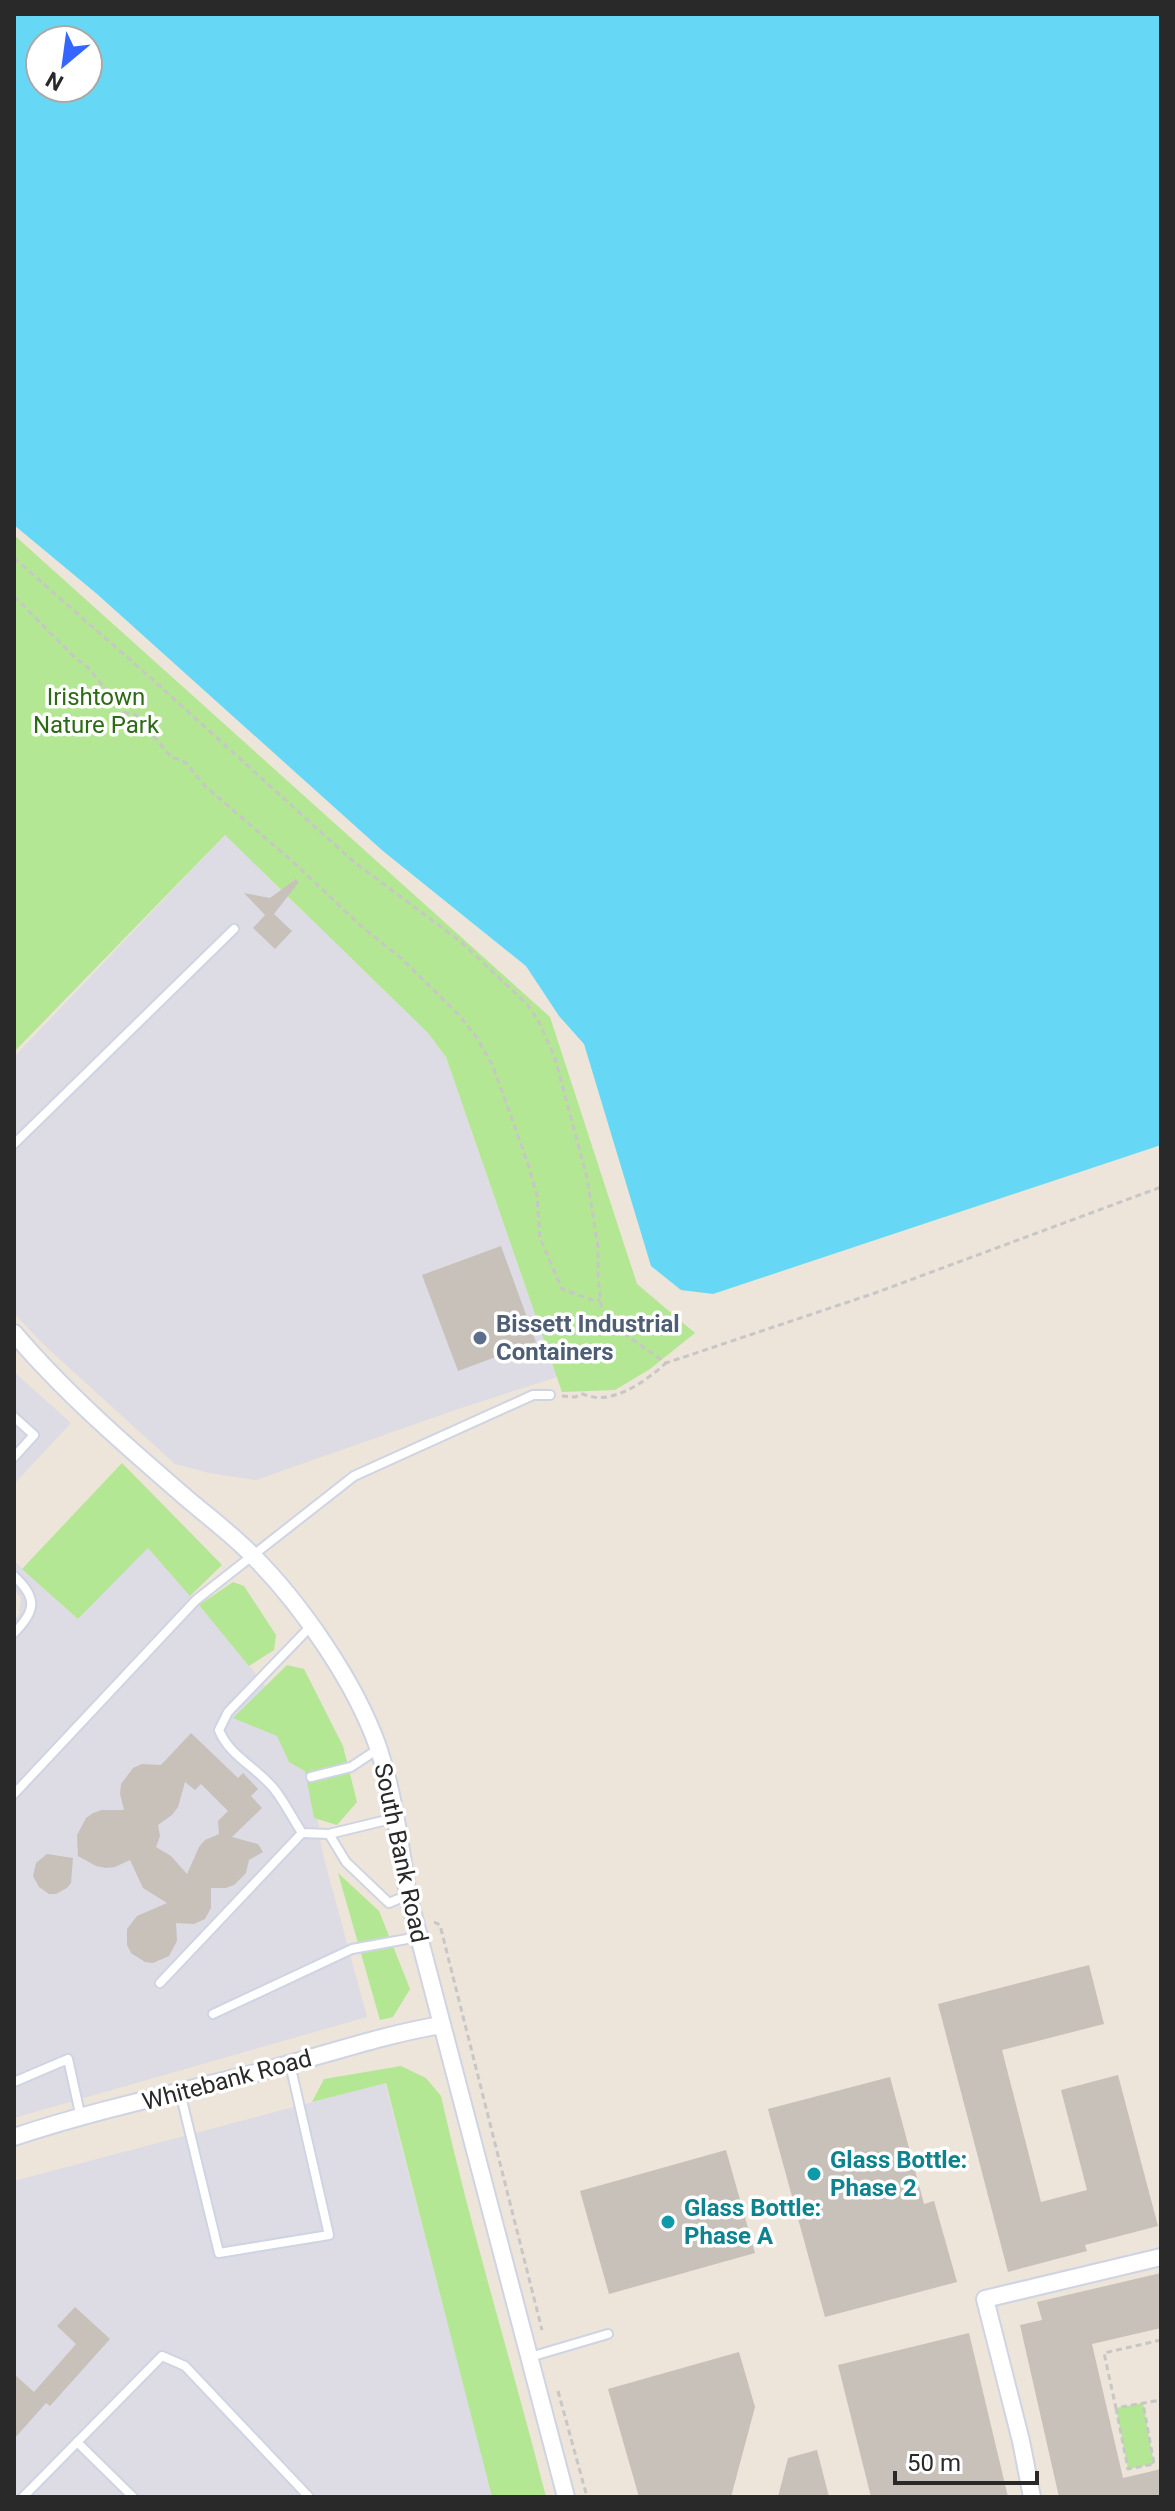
<svg xmlns="http://www.w3.org/2000/svg" width="1175" height="2511" viewBox="0 0 1175 2511" font-family="Roboto,sans-serif">
  <style>
    .industrial { fill: #dddbe4 }
    .green { fill: #b4e793 }
    .water { fill: #66d8f6; fill-rule: evenodd }
    .building { fill: #c8c1ba; fill-rule: evenodd }
    .lines { fill: none; stroke-linecap: round; stroke-linejoin: round }
    .service-casing { stroke: #cfd4e3; stroke-width: 12 }
    .minor-casing { stroke: #cfd4e3; stroke-width: 20 }
    .path { stroke: #c7c7c7; stroke-width: 3; stroke-dasharray: 6 4; stroke-linecap: butt }
    .service { stroke: #fff; stroke-width: 8 }
    .minor { stroke: #fff; stroke-width: 16 }
    .service-dot { fill: #5c6f8a; stroke: #fff; stroke-width: 3 }
    .culture-dot { fill: #0f9aa8; stroke: #fff; stroke-width: 3 }
    .labels { text-anchor: middle; dominant-baseline: central; stroke-width: 7; stroke-linejoin: round; paint-order: stroke }
    .park-label { font-size: 24px; fill: #2c6a15; stroke: #fff }
    .service-label { font-size: 24px; font-weight: bold; fill: #4e5e75; stroke: #fff; text-anchor: start }
    .street-label { font-size: 24px; fill: #292929; stroke: #fff }
    .culture-label { font-size: 24px; font-weight: bold; fill: #0d838f; stroke: #fff; text-anchor: start }
  </style>
  <rect width="100%" height="100%" fill="#ede4da"/>
  <g class="industrial">
    <polygon points="225,835 428,1033 446,1057 557,1377 458,1409 256,1480 209,1473 175,1464 42,1343 14,1313 14,1057"/>
    <polygon points="14,1372 71,1423 14,1484"/>
    <polygon points="148,1548 230,1640 285,1713 315,1799 322,1851 367,2017 14,2118 14,1620 19,1615 21,1598 14,1589 14,1561 78,1619"/>
    <polygon points="385,2083 493,2497 14,2497 14,2181"/>
  </g>
  <g class="green">
    <polygon points="14,535 550,1017 637,1284 695,1333 650,1369 615,1390 562,1392 446,1057 428,1033 225,835 14,1052"/>
    <polygon points="122,1463 222,1565 190,1596 148,1548 78,1619 22,1569"/>
    <polygon points="233,1582 244,1586 276,1635 274,1650 249,1666 199,1605"/>
    <polygon points="287,1665 304,1669 343,1746 357,1802 337,1825 314,1818 305,1771 289,1762 277,1736 233,1718"/>
    <polygon points="338,1873 379,1911 410,1989 393,2017 380,2020"/>
    <path d="M401,2066L426,2078L441,2096C471,2231 512,2363 546,2497H492L386,2083L312,2102L324,2079Z"/>
    <polygon points="1143,2403 1154,2464 1128,2469 1116,2408"/>
  </g>
  <path class="water" d="M14,14H1161V1145L713,1294L681,1290L651,1266L584,1044L559,1016L526,966L383,851L97,594L14,525ZM40,40H88V88H40Z"/>
  <g class="building">
    <polygon points="296,879 299,882 274,914 292,931 275,949 253,928 265,915 244,893 270,898"/>
    <polygon points="501,1246 536,1342 458,1371 422,1275"/>
    <path d="M191,1733L238,1778L243,1773L258,1789L251,1796L262,1808L232,1837L258,1844L263,1852L249,1860L246,1873L234,1885L226,1888H211V1908L205,1919L194,1924L176,1923L177,1941L169,1956L153,1963L145,1962L131,1953L127,1945V1929L137,1916L167,1903L143,1888L130,1860L115,1867L106,1868L96,1866L78,1856L77,1835L86,1818L93,1813L102,1810H124L120,1794L121,1784L133,1768L142,1764L161,1765ZM185,1782L195,1790L201,1784L228,1811L218,1821L219,1834L205,1840L199,1847L187,1874L171,1856L156,1847L160,1836L158,1825L172,1815L178,1807Z"/>
    <polygon points="47,1854 73,1858 71,1883 67,1888 56,1894 49,1894 39,1887 33,1876 36,1863"/>
    <polygon points="1089,1965 1104,2024 1002,2050 1041,2202 1087,2190 1061,2090 1118,2075 1158,2226 1085,2245 1087,2251 1008,2272 938,2004"/>
    <polygon points="890,2077 924,2204 934,2201 957,2282 825,2317 768,2109"/>
    <polygon points="726,2150 755,2253 609,2294 580,2191"/>
    <polygon points="1161,2273 1161,2328 1092,2344 1123,2478 1161,2469 1161,2497 1059,2497 1020,2325 1042,2320 1037,2302"/>
    <polygon points="75,2307 110,2339 50,2406 46,2403 14,2439 14,2374 34,2392 76,2344 57,2326"/>
    <polygon points="969,2333 1008,2497 871,2497 838,2365"/>
    <polygon points="739,2352 755,2407 731,2497 639,2497 608,2389"/>
    <polygon points="817,2450 829,2497 778,2497 788,2458"/>
  </g>
  <g class="lines">
    <g class="service-casing">
      <g id="service">
        <polyline points="14,1144 234,929"/>
        <polyline points="14,1417 34,1435 14,1457"/>
        <path d="M14,1576C38,1598 36,1611 14,1633"/>
        <path d="M311,1626L228,1712L219,1730C229,1756 258,1768 275,1790C285,1803 293,1819 302,1833L329,1834"/>
        <polyline points="311,1777 351,1767 378,1749"/>
        <polyline points="14,1794 196,1600 354,1476 533,1395 550,1395"/>
        <polyline points="395,1818 329,1834 346,1862 389,1903 408,1895"/>
        <polyline points="160,1983 302,1833"/>
        <polyline points="213,2014 352,1949 418,1937"/>
        <polyline points="14,2082 68,2059 81,2118"/>
        <polyline points="180,2092 219,2253 329,2235 290,2064"/>
        <polyline points="530,2357 608,2334"/>
        <polyline points="77,2442 133,2497"/>
        <polyline points="23,2497 162,2356 185,2366 309,2497"/>
      </g>
    </g>
    <g class="minor-casing">
      <g id="minor">
        <path d="M14,1333C64,1392 125,1445 184,1496C207,1516 232,1534 253,1556C301,1604 355,1682 378,1747C394,1794 400,1846 408,1895L566,2497"/>
        <path d="M14,2137C95,2110 180,2092 263,2071C322,2056 381,2035 441,2025"/>
        <polyline points="1032,2497 1021,2441 985,2299 1161,2257"/>
      </g>
    </g>
    <g class="path">
      <polyline points="14,558 152,679 354,862 461,942 527,1004 539,1022 555,1058 587,1178 598,1247 598,1277 601,1306 610,1320 629,1337 666,1363 875,1293 1161,1187"/>
      <polyline points="14,596 77,660 84,663 126,713 136,715 172,758 179,759 186,763 204,785 292,861 361,926 402,959 459,1015 477,1038 493,1066 528,1164 537,1196 540,1238 562,1289 593,1300 600,1300"/>
      <path d="M562,1396L575,1397L583,1394C611,1407 646,1381 666,1363"/>
      <polyline points="434,1922 440,1925 542,2330"/>
      <polyline points="1161,2340 1104,2353 1116,2408 1161,2400"/>
      <polyline points="558,2391 587,2497"/>
      <polyline points="1116,2408 1128,2469 1154,2464 1143,2403"/>
    </g>
    <use href="#service" class="service"/>
    <use href="#minor" class="minor"/>
  </g>
  <circle class="service-dot" cx="480" cy="1338" r="8"/>
  <g class="culture-dot">
    <circle cx="814" cy="2174" r="8"/>
    <circle cx="668" cy="2222" r="8"/>
  </g>
  <g class="labels">
    <g class="park-label">
      <text x="96" y="697">Irishtown<tspan x="96" dy="28">Nature Park</tspan></text>
    </g>
    <g class="service-label">
      <text x="496" y="1324">Bissett Industrial<tspan x="496" dy="28">Containers</tspan></text>
    </g>
    <g class="street-label">
      <text transform="translate(401 1853) rotate(78)">South Bank Road</text>
      <text transform="translate(227 2080) rotate(-15)">Whitebank Road</text>
    </g>
    <g class="culture-label">
      <text x="830" y="2160">Glass Bottle:<tspan x="830" dy="28">Phase 2</tspan></text>
      <text x="684" y="2208">Glass Bottle:<tspan x="684" dy="28">Phase A</tspan></text>
    </g>
  </g>
  <rect width="1175" height="2511" fill="none" stroke="#292929" stroke-width="32"/>
  <g transform="translate(64 64) rotate(209)"><circle r="38" fill="#ffffff" stroke="#a9a9a9" stroke-width="2"/>
  <path d="M0-6L14 30L0 20L-14 30Z" fill="#3566ff"/>
  <text y="-12" font-size="22" font-weight="bold" text-anchor="middle" fill="#292929">N</text>
  </g>
  <path d="M895 2471v12h142v-12" fill="none" stroke="#292929" stroke-width="4"/>
  <text x="907" y="2471" font-size="24" fill="#292929" stroke="#ffffff" stroke-width="6" paint-order="stroke">50 m</text>
</svg>
